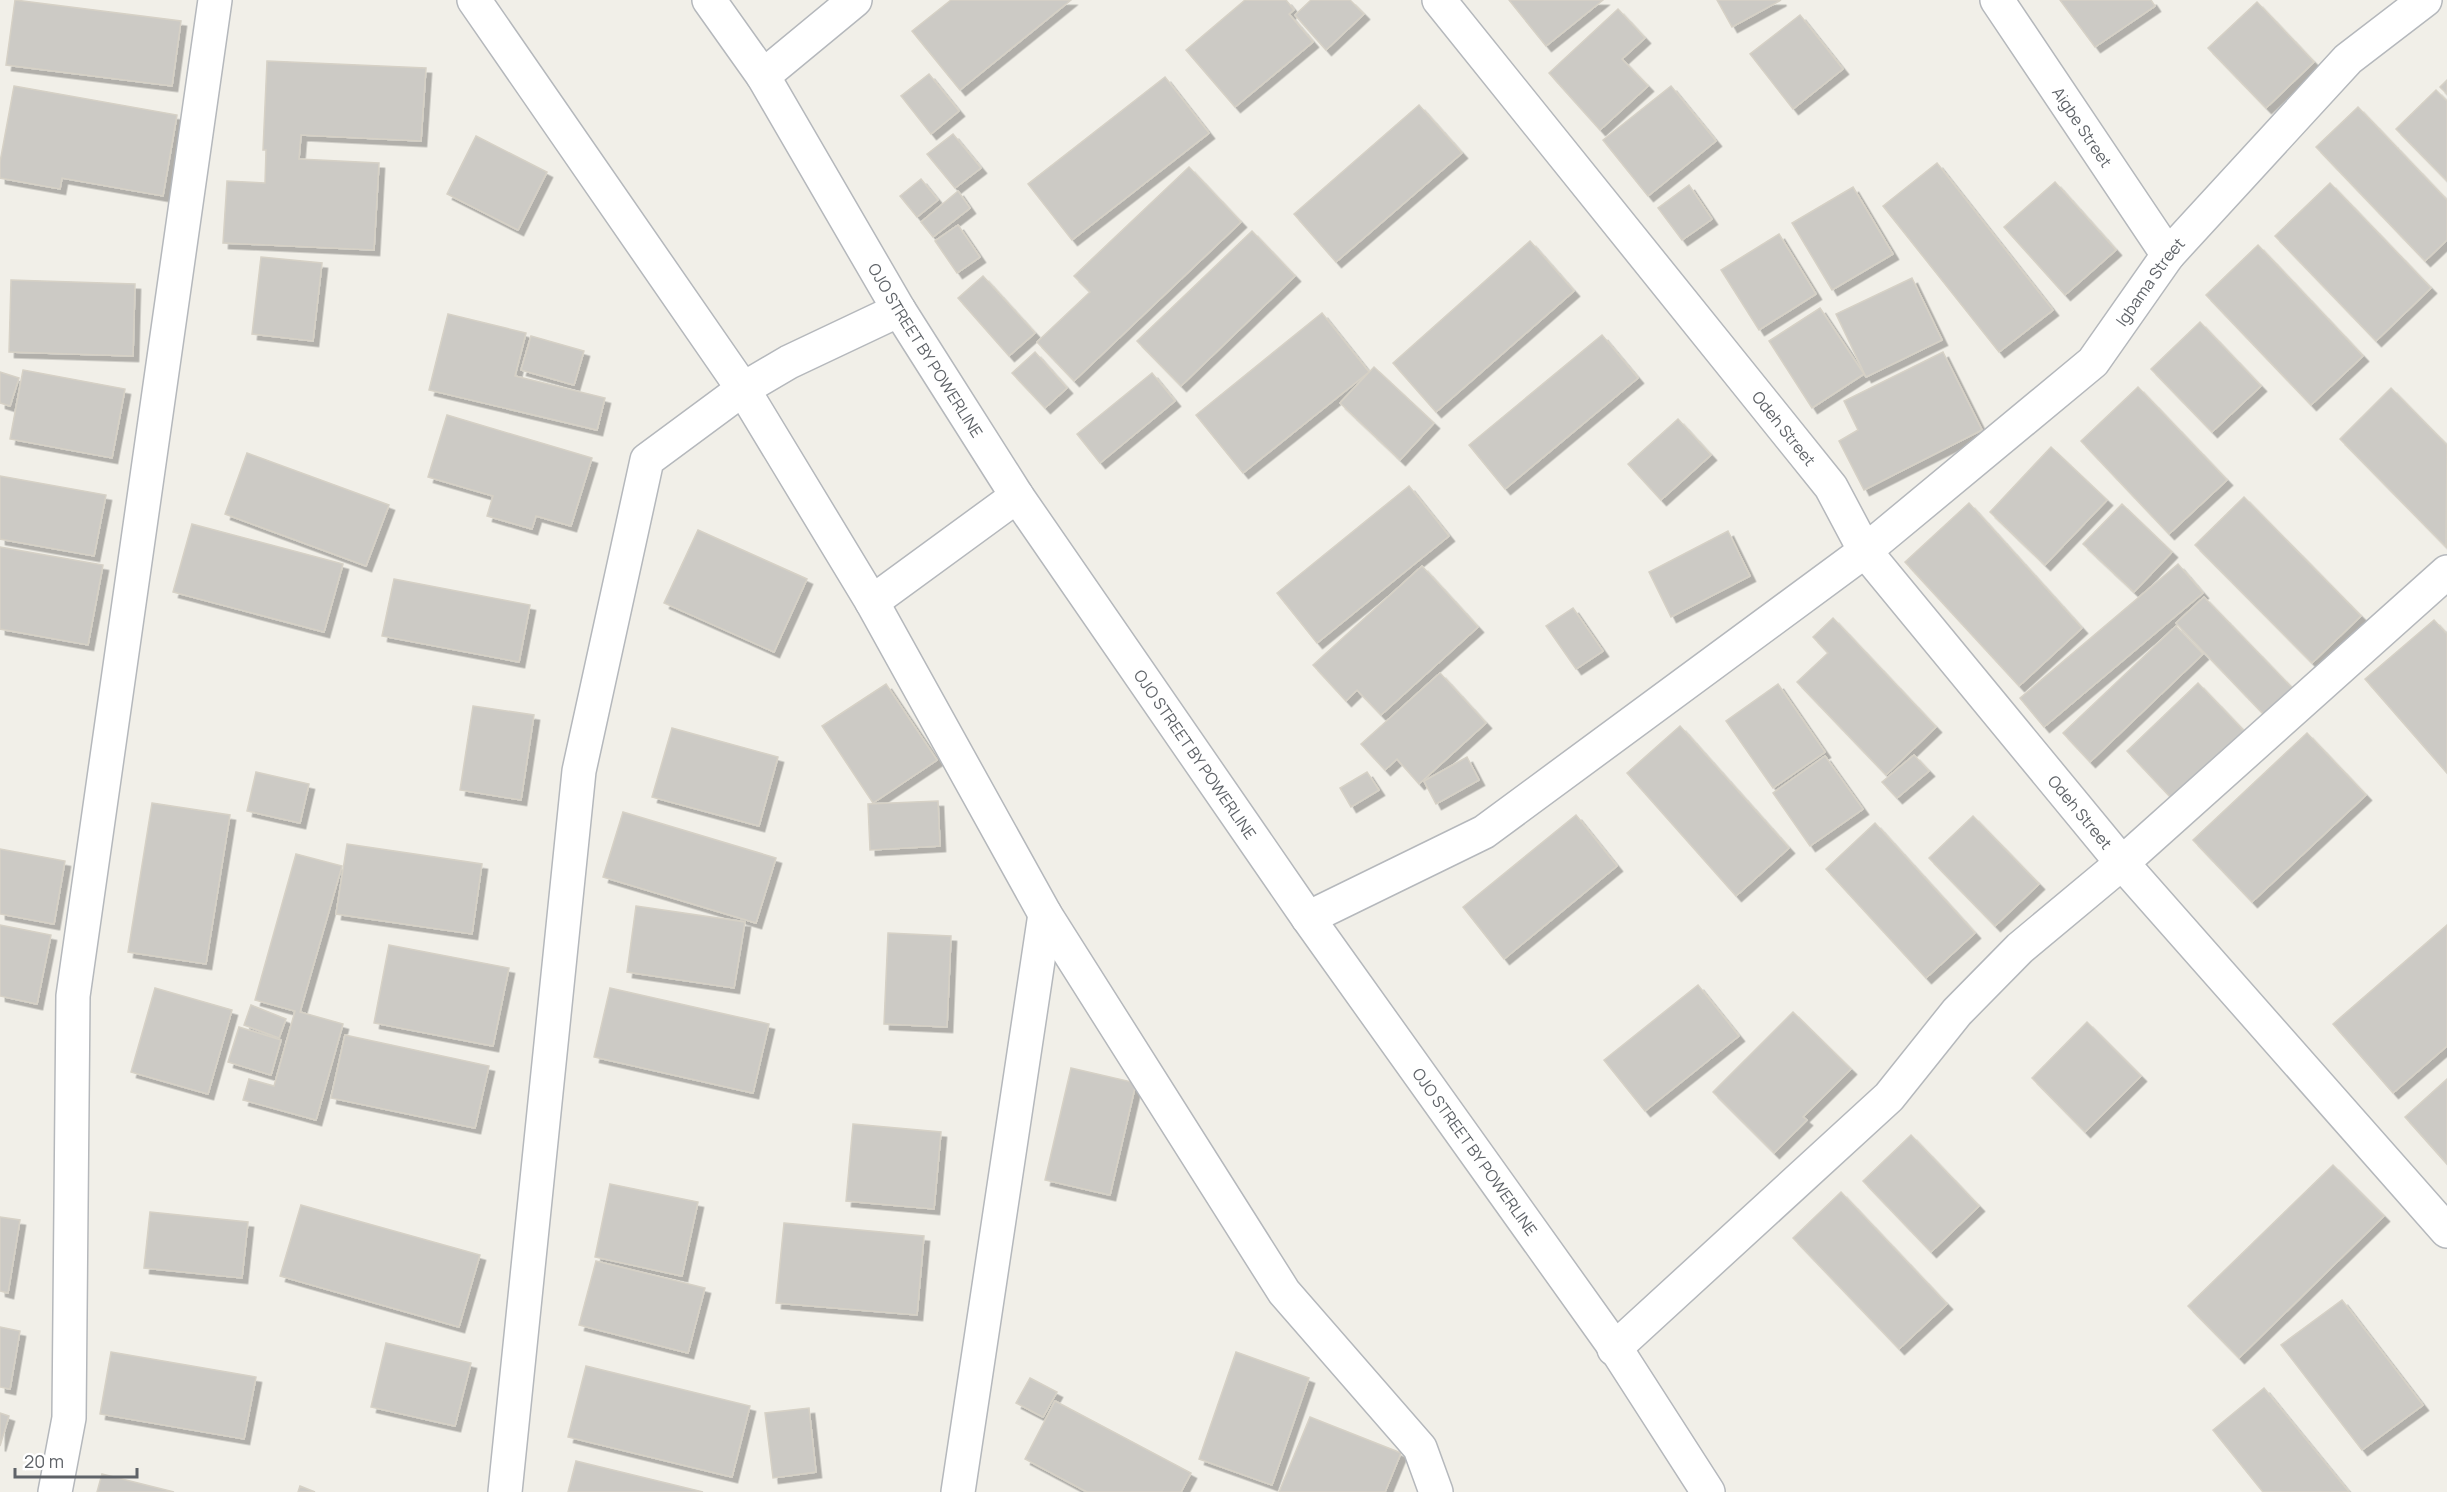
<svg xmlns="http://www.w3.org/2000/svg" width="2447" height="1492" viewBox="0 0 2447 1492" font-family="Manrope,sans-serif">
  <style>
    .building { fill: #cccac5; stroke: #d6d1c6; stroke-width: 1.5; filter: url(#shadow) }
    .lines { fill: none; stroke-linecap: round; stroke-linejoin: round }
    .minor-casing { stroke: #b5b8bc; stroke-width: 36 }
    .minor { stroke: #fff; stroke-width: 33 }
    .labels { text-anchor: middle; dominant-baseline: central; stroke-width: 4.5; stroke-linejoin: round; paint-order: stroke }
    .street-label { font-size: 16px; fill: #5f6368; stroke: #fff }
  </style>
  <defs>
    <filter id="shadow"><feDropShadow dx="5.5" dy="5.5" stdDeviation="0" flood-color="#0004"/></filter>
  </defs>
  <rect width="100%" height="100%" fill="#f1efe8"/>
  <g class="building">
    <polygon points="15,0 181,21 172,86 6,65"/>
    <polygon points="951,0 1071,0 960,90 912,31"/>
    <polygon points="1245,0 1286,0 1294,10 1289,14 1313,42 1235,107 1186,50"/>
    <polygon points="1311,0 1350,0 1364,14 1326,50 1295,15"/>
    <polygon points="1509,0 1603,0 1546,46"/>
    <polygon points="1717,0 1781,0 1732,27"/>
    <polygon points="2060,0 2151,0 2155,6 2095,47"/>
    <polygon points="2257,2 2314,62 2266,108 2208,48"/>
    <polygon points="1618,9 1645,38 1622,59 1648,86 1600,130 1549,73"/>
    <polygon points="1800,15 1843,69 1793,109 1750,54"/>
    <polygon points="267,61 426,68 421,141 301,135 299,159 379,163 374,250 223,243 227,181 265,183 266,150 263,150"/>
    <polygon points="929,74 959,111 931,134 901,96"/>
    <polygon points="1165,77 1209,133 1072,240 1028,184"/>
    <polygon points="2447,80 2447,94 2440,87"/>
    <polygon points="14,86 177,115 163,196 62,178 60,189 0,178 0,162"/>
    <polygon points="1671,86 1716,141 1648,196 1603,140"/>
    <polygon points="2436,90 2447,101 2447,181 2396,129"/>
    <polygon points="1419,105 1462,153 1336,262 1294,214"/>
    <polygon points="2358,107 2447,200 2447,240 2425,261 2316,147"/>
    <polygon points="953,134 981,168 955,188 927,154"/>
    <polygon points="476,136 547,172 518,230 447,194"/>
    <polygon points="1937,163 2053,310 1999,352 1883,206"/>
    <polygon points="1189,167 1241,222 1074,381 1037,342 1090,292 1074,276"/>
    <polygon points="921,179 938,200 917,217 900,196"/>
    <polygon points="2055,182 2116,250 2065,295 2004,227"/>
    <polygon points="2330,183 2431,288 2376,341 2275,236"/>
    <polygon points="1689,185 1712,219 1682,240 1658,208"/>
    <polygon points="1853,187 1893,254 1832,290 1792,223"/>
    <polygon points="958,191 970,208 933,237 921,222"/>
    <polygon points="958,225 980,257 957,273 935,241"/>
    <polygon points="1252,231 1295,276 1181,386 1137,341"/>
    <polygon points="1779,234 1816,294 1759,330 1721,270"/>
    <polygon points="1530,241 1574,291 1436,412 1393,363"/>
    <polygon points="2258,245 2363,356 2311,405 2206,295"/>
    <polygon points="261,257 322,263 313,341 252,334"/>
    <polygon points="983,276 1035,333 1009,356 958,298"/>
    <polygon points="1912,278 1942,340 1866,377 1836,314"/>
    <polygon points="11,280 135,284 133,356 9,352"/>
    <polygon points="1820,308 1864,374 1812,408 1769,341"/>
    <polygon points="1322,313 1369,372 1243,473 1196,415"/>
    <polygon points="448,314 526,333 515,376 605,398 597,430 429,390"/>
    <polygon points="2200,322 2261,386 2212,432 2151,369"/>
    <polygon points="1602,335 1638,378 1505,489 1469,445"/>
    <polygon points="531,336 584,351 574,385 521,370"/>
    <polygon points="1035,352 1067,388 1045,408 1012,373"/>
    <polygon points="1943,352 1982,430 1864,490 1839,441 1858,430 1844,401"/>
    <polygon points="1374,367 1434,423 1400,460 1340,403"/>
    <polygon points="23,370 125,389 112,458 10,439"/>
    <polygon points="0,372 19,378 10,406 0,403"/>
    <polygon points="1152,373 1175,401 1100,463 1077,434"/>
    <polygon points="2138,387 2227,480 2169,534 2081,441"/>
    <polygon points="2391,388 2447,445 2446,547 2340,439"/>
    <polygon points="447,415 592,458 571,526 536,516 532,529 487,516 493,496 428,477"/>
    <polygon points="1678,419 1711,455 1661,500 1628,464"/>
    <polygon points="2051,447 2107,500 2045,565 1990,512"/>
    <polygon points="247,453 389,505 366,566 225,514"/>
    <polygon points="0,476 106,495 94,556 0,539"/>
    <polygon points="1409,486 1449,536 1317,643 1277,593"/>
    <polygon points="2244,497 2361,616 2312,663 2195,545"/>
    <polygon points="1969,503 2082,628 2019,686 1905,562"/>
    <polygon points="2122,504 2172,552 2134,592 2083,544"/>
    <polygon points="192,524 343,564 324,632 173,592"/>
    <polygon points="698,530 807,579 774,652 664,603"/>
    <polygon points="1728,531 1750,576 1671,617 1649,572"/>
    <polygon points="0,547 103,565 88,645 0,629"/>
    <polygon points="2178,564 2203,593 2044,727 2020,698"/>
    <polygon points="1422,566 1478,627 1381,715 1357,690 1346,701 1313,665"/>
    <polygon points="394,579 530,605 519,662 382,636"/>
    <polygon points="2204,597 2297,693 2269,720 2176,623"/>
    <polygon points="1573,608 1603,651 1576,669 1546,626"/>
    <polygon points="1833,618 1936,727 1886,775 1797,682 1828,653 1813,637"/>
    <polygon points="2434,620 2447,634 2447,773 2365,679"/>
    <polygon points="2176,626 2203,654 2090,762 2063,733"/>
    <polygon points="1440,673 1486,723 1419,784 1397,759 1385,770 1361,744"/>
    <polygon points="2198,683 2247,734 2175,802 2127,751"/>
    <polygon points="886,684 937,760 873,803 822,726"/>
    <polygon points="1778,684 1825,752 1773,788 1726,721"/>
    <polygon points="473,706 534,715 521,800 460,790"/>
    <polygon points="1680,726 1789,848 1736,896 1627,773"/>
    <polygon points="672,728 778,757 759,826 652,797"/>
    <polygon points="2307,733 2366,795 2252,902 2193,840"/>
    <polygon points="1914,755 1929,771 1897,798 1882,782"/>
    <polygon points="1825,756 1863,809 1810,846 1773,793"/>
    <polygon points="1467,757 1479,780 1436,804 1424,781"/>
    <polygon points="256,772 309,784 300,823 247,811"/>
    <polygon points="1367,772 1379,790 1351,807 1340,788"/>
    <polygon points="938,801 940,846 870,850 868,804"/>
    <polygon points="152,803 230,815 206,964 128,952"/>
    <polygon points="623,812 776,858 756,923 603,877"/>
    <polygon points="1576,815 1617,866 1504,959 1463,907"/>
    <polygon points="1973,816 2039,884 1995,926 1929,858"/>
    <polygon points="1875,823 1975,933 1926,978 1826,869"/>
    <polygon points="347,844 482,864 472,934 336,914"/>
    <polygon points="0,849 65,861 54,924 0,914"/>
    <polygon points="296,854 342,866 300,1012 343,1024 316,1120 243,1100 249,1079 274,1086 295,1011 255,1000"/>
    <polygon points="636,906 745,922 734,988 627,972"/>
    <polygon points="0,925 51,935 37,1004 0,996"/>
    <polygon points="2447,925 2447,1046 2393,1093 2333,1024"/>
    <polygon points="888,933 951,936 947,1027 884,1024"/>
    <polygon points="389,945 509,968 493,1046 374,1023"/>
    <polygon points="1698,985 1739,1036 1645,1111 1604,1060"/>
    <polygon points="155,988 232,1010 208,1094 131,1072"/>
    <polygon points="610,988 769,1024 753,1093 594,1057"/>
    <polygon points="251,1005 286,1019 279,1038 244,1025"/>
    <polygon points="1793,1012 1851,1069 1803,1117 1807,1120 1774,1153 1713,1092"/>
    <polygon points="2087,1022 2141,1076 2085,1132 2032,1078"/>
    <polygon points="239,1027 281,1040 271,1075 228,1062"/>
    <polygon points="345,1035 489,1066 475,1128 331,1098"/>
    <polygon points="1071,1068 1136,1083 1110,1195 1045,1180"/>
    <polygon points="2447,1079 2447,1164 2405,1117"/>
    <polygon points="853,1124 941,1132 934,1209 846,1201"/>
    <polygon points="1911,1135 1979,1206 1931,1252 1863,1181"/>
    <polygon points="2333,1165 2384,1216 2239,1358 2188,1306"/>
    <polygon points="610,1184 698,1202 682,1276 595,1257"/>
    <polygon points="1841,1192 1947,1304 1899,1349 1793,1238"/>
    <polygon points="301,1205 480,1255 459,1327 280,1276"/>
    <polygon points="150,1212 248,1222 242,1278 144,1268"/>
    <polygon points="0,1217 20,1220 8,1293 0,1291"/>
    <polygon points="784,1223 924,1236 917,1315 776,1303"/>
    <polygon points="596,1261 705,1288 688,1353 579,1325"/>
    <polygon points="2342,1300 2423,1405 2362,1450 2281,1345"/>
    <polygon points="0,1327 20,1331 10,1389 0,1387"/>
    <polygon points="386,1343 471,1363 455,1426 371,1407"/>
    <polygon points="111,1352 256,1377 244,1439 100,1414"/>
    <polygon points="1236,1352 1309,1378 1272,1485 1199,1459"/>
    <polygon points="586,1366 750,1406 732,1477 568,1437"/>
    <polygon points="1030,1378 1057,1392 1043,1417 1016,1403"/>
    <polygon points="2264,1388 2349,1492 2263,1492 2213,1430"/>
    <polygon points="1055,1401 1191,1473 1181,1492 1087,1492 1025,1459"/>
    <polygon points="809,1408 816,1472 773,1478 765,1413"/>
    <polygon points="0,1413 9,1416 0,1446"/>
    <polygon points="1310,1417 1401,1453 1385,1492 1279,1492"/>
    <polygon points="576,1461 703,1492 568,1492"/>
    <polygon points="102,1474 174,1492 97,1492"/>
    <polygon points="300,1486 315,1492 298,1492"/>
  </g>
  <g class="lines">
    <g class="minor-casing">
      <g id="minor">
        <polyline points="474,0 743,389 872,602 1045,914 1284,1292 1420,1448 1436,1492"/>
        <path id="s1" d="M709,0L763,76L899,310L1017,496L1308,918L1618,1352L1708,1492"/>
        <path id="s2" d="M1439,0L1831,487L1865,551L2122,863L2447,1231"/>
        <path id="s3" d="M1997,0L2168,255"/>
        <polyline points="763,76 855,0"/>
        <polyline points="872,602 1017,496"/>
        <path id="s4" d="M1308,918L1484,832L1865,551L2093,362L2168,255L2348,59L2425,0"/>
        <polyline points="1614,1349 1889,1097 1957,1012 2020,948 2122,863 2447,572"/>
        <polyline points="55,1492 69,1418 73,996 215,0"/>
        <polyline points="505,1492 579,771 647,460 743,389 789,362 899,310"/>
        <polyline points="958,1492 1045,914"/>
      </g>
    </g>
    <use href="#minor" class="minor"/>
  </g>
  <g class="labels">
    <g class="street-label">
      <text stroke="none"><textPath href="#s3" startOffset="153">Aigbe Street</textPath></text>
      <text stroke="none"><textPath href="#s4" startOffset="1064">Igbama Street</textPath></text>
      <text stroke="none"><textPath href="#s1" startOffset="412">OJO STREET BY POWERLINE</textPath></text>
      <text stroke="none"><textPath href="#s2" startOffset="550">Odeh Street</textPath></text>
      <text stroke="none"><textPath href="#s1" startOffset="898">OJO STREET BY POWERLINE</textPath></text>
      <text stroke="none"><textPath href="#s2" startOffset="1036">Odeh Street</textPath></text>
      <text stroke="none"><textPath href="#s1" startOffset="1384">OJO STREET BY POWERLINE</textPath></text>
    </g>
  </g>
  <path d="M15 1468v9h122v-9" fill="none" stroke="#5f6368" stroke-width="3"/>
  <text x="24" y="1468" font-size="18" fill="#5f6368" stroke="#ffffff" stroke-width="4.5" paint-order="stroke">20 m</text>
</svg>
